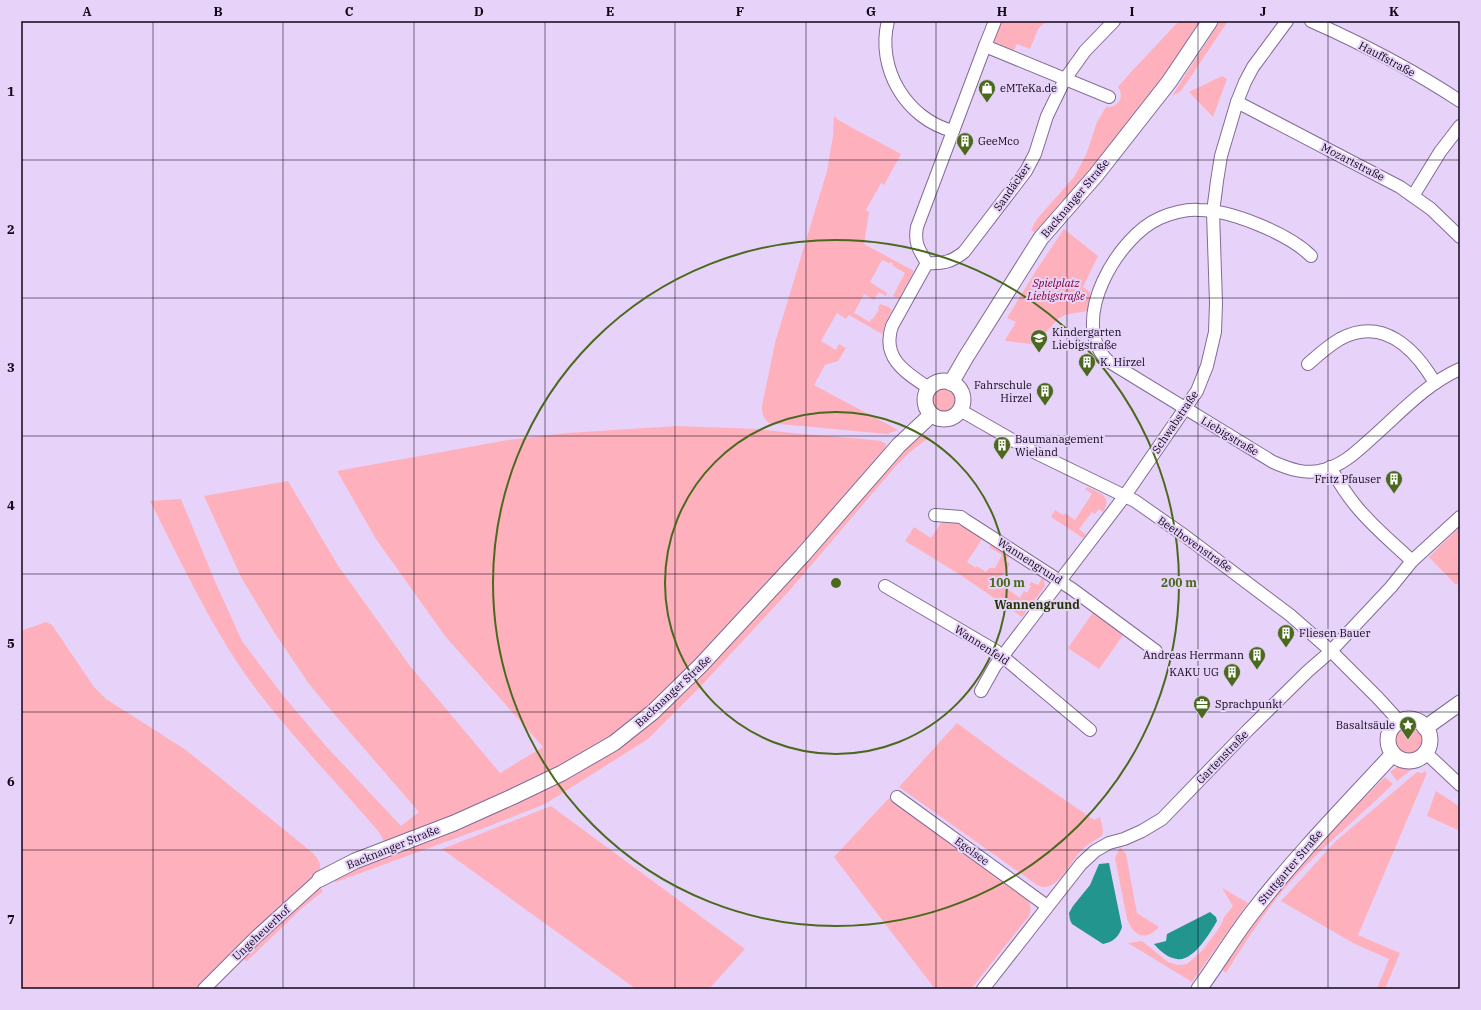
<svg xmlns="http://www.w3.org/2000/svg" width="1481" height="1010" viewBox="0 0 1481 1010" font-family="'IBM Plex Serif',serif">
  <style>
    .green { fill: #ffb0bd }
    .water { fill: #21958e }
    .lines { fill: none; stroke-linecap: round; stroke-linejoin: round }
    .minor-casing { stroke: #826b96; stroke-width: 14 }
    .tertiary-casing { stroke: #826b96; stroke-width: 17 }
    .minor { stroke: #fff; stroke-width: 12 }
    .tertiary { stroke: #fff; stroke-width: 15 }
    .grid { fill: none; stroke: #100717; stroke-width: 1; stroke-opacity: 0.55 }
    .ring { fill: none; stroke: #4a691d; stroke-width: 2 }
    .labels { text-anchor: middle; dominant-baseline: central; stroke-width: 4; stroke-linejoin: round; paint-order: stroke }
    .street-label { font-size: 11px; fill: #100717; stroke: #e7d3f9 }
    .poi-label { font-size: 11px; fill: #100717; stroke: #e7d3f9; text-anchor: start }
    .park-label { font-size: 11px; font-style: italic; fill: #800032; stroke: #e7d3f9 }
    .neighbourhood-label { font-size: 12px; font-weight: bold; fill: #1f3200; stroke: #e7d3f9 }
    .centre { fill: #4a691d; stroke: #e7d3f9; stroke-width: 2 }
    .ring-label { font-size: 12px; text-anchor: middle; font-weight: bold; fill: #4a691d; stroke: #e7d3f9; stroke-width: 4; stroke-linejoin: round; paint-order: stroke }
    .neatline { fill: none; stroke: #100717; stroke-width: 1.5 }
    .grid-label { font-size: 13px; text-anchor: middle; font-weight: bold; fill: #100717 }
  </style>
  <rect width="100%" height="100%" fill="#e7d3f9"/>
  <g class="green">
    <path d="M1001,21H1047L1038,29L1030,49L1017,44L1013,52L995,44C993,36 998,28 1001,21Z"/>
    <path d="M1179,21H1202L1156,93L1064,201L1062,200L1036,233L1031,230L1037,219L1074,177L1086,155L1097,122L1106,107C1118,108 1125,98 1118,87L1132,71Z"/>
    <polygon points="1220,21 1228,21 1181,91 1172,96"/>
    <polygon points="1222,76 1227,79 1213,117 1189,92"/>
    <path d="M834,116L838,120L901,154L884,185L881,183L866,210L869,212L864,244L914,271L899,298L893,296L905,273L893,266L892,262L889,263L882,260L870,282L887,293L886,296L879,292L874,300L864,294L854,313L870,322L872,318L873,319L879,309L878,308L880,304L889,307L892,310L886,322L882,334L849,315L846,319L837,313L821,341L836,350L839,344L846,348L838,361L825,365L814,385L898,430L887,434L769,423C763,418 762,414 762,406L775,343L827,171L833,136Z"/>
    <polygon points="1064,229 1098,256 1083,287 1091,293 1087,311 1065,315 1058,319 1036,343 1031,344 1007,341 1005,340 1016,322 1007,318 1037,269"/>
    <circle cx="944" cy="400" r="12"/>
    <path d="M677,426L757,429L792,433L864,439L881,441L886,444L885,451L788,560L663,696L608,742L507,793L385,843L379,832C342,789 302,747 266,702C217,641 185,569 150,501L181,499L214,579L242,641L281,693L325,745L401,826L419,812L328,707L309,684L274,632L241,577L204,496L288,481L337,564L410,666L500,773L543,747L445,636L376,539L337,471L508,440L567,433Z"/>
    <polygon points="923,433 928,438 910,452 894,468 790,590 701,686 648,739 545,804 492,825 336,882 330,879 612,751 636,735 658,717 887,465"/>
    <path d="M1087,487C1099,493 1113,495 1103,512L1099,509L1095,514L1092,512L1079,529L1086,535L1083,538L1051,517L1055,510L1063,515L1065,513L1075,520L1092,494L1085,489Z"/>
    <polygon points="956,520 984,536 967,562 976,568 977,566 986,572 989,568 995,568 1002,555 989,547 992,543 1010,554 1006,561 1010,564 1001,578 1010,584 1007,589 1020,598 1024,591 1027,593 1031,586 1029,585 1031,582 1038,585 1043,577 1045,586 1022,617 959,574 905,541 914,527 931,538 941,523"/>
    <polygon points="1460,527 1460,581 1456,585 1429,557"/>
    <polygon points="1094,611 1124,634 1099,669 1068,648"/>
    <path d="M46,622L52,625L94,687L106,699L186,750L313,853C319,861 322,863 319,873L228,957L196,989H21V631Z"/>
    <path d="M957,723L1004,758L1094,820L1100,817L1103,830L1102,836C1094,840 1086,845 1080,852C1069,864 1056,895 1037,885L899,787Z"/>
    <circle cx="1408" cy="740" r="14"/>
    <polygon points="1398,766 1421,766 1411,770 1397,781 1390,772"/>
    <polygon points="1424,771 1427,773 1358,935 1400,953 1385,989 1377,989 1389,959 1353,943 1281,901 1336,841 1417,772 1423,773"/>
    <path d="M1385,777L1393,784C1357,819 1318,850 1285,888C1263,914 1244,944 1226,973L1223,971L1225,965L1238,945L1287,879L1331,831Z"/>
    <polygon points="1436,791 1460,807 1460,831 1427,816"/>
    <path d="M889,798L1026,896L1025,898C1031,903 1032,909 1029,916L971,989H935L834,857Z"/>
    <polygon points="551,806 745,949 709,989 636,989 442,849"/>
    <path d="M1120,847L1126,854L1137,913L1159,927C1145,942 1134,936 1127,919L1115,858Z"/>
    <polygon points="319,887 323,891 300,910 247,961 244,960 244,955"/>
    <polygon points="1222,888 1248,903 1192,982 1128,943 1142,941 1168,962 1178,965 1187,964 1202,951 1217,931 1222,923 1224,917 1233,906"/>
  </g>
  <g class="water">
    <path d="M1109,863L1122,927C1119,937 1113,942 1103,944L1072,924L1070,920L1069,913L1073,906L1090,885L1099,864Z"/>
    <path d="M1210,912L1216,917L1217,921C1210,933 1193,962 1177,959C1168,958 1160,951 1154,944L1166,941L1167,934Z"/>
  </g>
  <g class="lines">
    <g class="minor-casing">
      <g id="minor">
        <path d="M888,21C876,68 906,119 953,131"/>
        <path d="M1311,21C1363,44 1413,70 1460,101"/>
        <polyline points="985,46 995,21"/>
        <polyline points="1237,102 1400,187 1431,209 1460,237"/>
        <polyline points="1413,196 1440,152 1460,126"/>
        <path d="M1311,256C1289,234 1231,210 1199,210C1185,209 1172,213 1160,218C1118,236 1067,322 1108,361L1273,462C1289,469 1306,475 1323,470C1344,465 1358,450 1374,436C1401,412 1426,384 1460,369"/>
        <path d="M927,263C942,264 952,262 964,252L1026,171L1035,154L1047,116L1065,79L1085,51L1114,21"/>
        <path d="M1308,364C1318,355 1328,346 1340,339C1383,316 1415,349 1435,383"/>
        <path d="M929,388C906,373 881,358 892,326L927,263C919,250 914,243 917,227L985,46L1109,97"/>
        <polyline points="960,410 1028,449 1135,501 1185,536 1290,615 1331,651 1378,698 1399,721"/>
        <path d="M1330,467C1338,481 1346,494 1356,506C1373,527 1393,543 1412,561"/>
        <polyline points="935,515 961,517 965,520 1072,589 1156,651"/>
        <polyline points="885,586 996,651 1090,730"/>
        <polyline points="981,691 995,666 1124,497 1197,391 1207,366 1215,332 1216,303 1213,212 1217,181 1221,156 1237,102 1245,82 1253,67 1287,21"/>
        <polyline points="1425,752 1460,785"/>
        <polyline points="897,797 1047,906"/>
        <polyline points="204,989 256,937 320,879"/>
        <polyline points="983,989 1081,864 1095,851 1109,843 1124,839 1142,831 1162,819 1247,731 1308,671 1331,651 1391,587 1412,561 1460,517"/>
      </g>
    </g>
    <g class="tertiary-casing">
      <g id="tertiary">
        <circle cx="944" cy="400" r="19"/>
        <polyline points="951,383 966,357 1041,238 1096,175 1169,82 1210,21"/>
        <circle cx="1409" cy="740" r="21"/>
        <polyline points="1425,728 1460,703"/>
        <polyline points="320,879 355,861 454,823 512,797 562,773 614,743 653,712 701,665 802,556 899,445 931,415"/>
        <path d="M1199,989C1218,963 1235,934 1255,909C1298,854 1346,805 1393,754"/>
      </g>
    </g>
    <use href="#minor" class="minor"/>
    <use href="#tertiary" class="tertiary"/>
  </g>
  <path class="grid" d="M153,21V989M283,21V989M414,21V989M545,21V989M675,21V989M806,21V989M936,21V989M1067,21V989M1198,21V989M1328,21V989M21,160H1460M21,298H1460M21,436H1460M21,574H1460M21,712H1460M21,850H1460"/>
  <g class="ring">
    <circle cx="836" cy="583" r="171"/>
    <circle cx="836" cy="583" r="343"/>
  </g>
  <defs>
    <g id="shop-pin" transform="scale(0.9)"><path d="M0 17L-7.5 6A9.5 9.5 0 1 1 7.5 6Z" fill="#4a691d" stroke="#e7d3f9"/><path d="M-5-2.5h2.3a2.7 3.5 0 0 1 5.4 0H5L5.5 6h-11ZM-1.5-2.5h3a1.5 2.3 0 0 0-3 0Z" fill="#fff"/></g>
    <g id="building-pin" transform="scale(0.9)"><path d="M0 17L-7.5 6A9.5 9.5 0 1 1 7.5 6Z" fill="#4a691d" stroke="#e7d3f9"/><path d="M-4-6H4V6H1V3H-1V6H-4ZM-2.5-4.3h1.7v1.8h-1.7ZM.8-4.3h1.7v1.8H.8ZM-2.5-1h1.7V.8h-1.7ZM.8-1h1.7V.8H.8Z" fill="#fff"/></g>
    <g id="school-pin" transform="scale(0.9)"><path d="M0 17L-7.5 6A9.5 9.5 0 1 1 7.5 6Z" fill="#4a691d" stroke="#e7d3f9"/><path d="M0-5L7-2L0 1L-7-2ZM-4 1L0 2.5L4 1V4Q0 6-4 4Z" fill="#fff"/></g>
    <g id="office-pin" transform="scale(0.9)"><path d="M0 17L-7.5 6A9.5 9.5 0 1 1 7.5 6Z" fill="#4a691d" stroke="#e7d3f9"/><path d="M-6-3h4V-5.5h4V-3h4V5H-6ZM-1-4.5V-3h2v-1.5ZM-6 0V1H6V0Z" fill="#fff"/></g>
    <g id="sight-pin" transform="scale(0.9)"><path d="M0 17L-7.5 6A9.5 9.5 0 1 1 7.5 6Z" fill="#4a691d" stroke="#e7d3f9"/><path d="M0-6L1.8-2.2L6-1.7L2.9 1.2L3.7 5.4L0 3.3L-3.7 5.4L-2.9 1.2L-6-1.7L-1.8-2.2Z" fill="#fff"/></g>
  </defs>
  <g fill-rule="evenodd">
    <use href="#shop-pin" x="987" y="88"/>
    <use href="#building-pin" x="965" y="141"/>
    <use href="#school-pin" x="1039" y="338"/>
    <use href="#building-pin" x="1087" y="362"/>
    <use href="#building-pin" x="1045" y="391"/>
    <use href="#building-pin" x="1002" y="445"/>
    <use href="#building-pin" x="1394" y="479"/>
    <use href="#building-pin" x="1286" y="633"/>
    <use href="#building-pin" x="1257" y="655"/>
    <use href="#building-pin" x="1232" y="672"/>
    <use href="#office-pin" x="1202" y="704"/>
    <use href="#sight-pin" x="1408" y="725"/>
  </g>
  <g class="labels">
    <g class="street-label">
      <text transform="translate(1387 59) rotate(28)">Hauffstraße</text>
      <text transform="translate(1353 162) rotate(27)">Mozartstraße</text>
      <text transform="translate(1012 187) rotate(-55)">Sandäcker</text>
      <text transform="translate(1075 198) rotate(-50)">Backnanger Straße</text>
      <text transform="translate(1175 422) rotate(-56)">Schwabstraße</text>
      <text transform="translate(1230 436) rotate(31)">Liebigstraße</text>
      <text transform="translate(1195 544) rotate(35)">Beethovenstraße</text>
      <text transform="translate(1030 561) rotate(33)">Wannengrund</text>
      <text transform="translate(982 645) rotate(33)">Wannenfeld</text>
      <text transform="translate(673 691) rotate(-43)">Backnanger Straße</text>
      <text transform="translate(1222 757) rotate(-46)">Gartenstraße</text>
      <text transform="translate(393 847) rotate(-22)">Backnanger Straße</text>
      <text transform="translate(972 851) rotate(36)">Egelsee</text>
      <text transform="translate(1290 867) rotate(-50)">Stuttgarter Straße</text>
      <text transform="translate(261 933) rotate(-43)">Ungeheuerhof</text>
    </g>
    <g class="poi-label">
      <text x="1000" y="88">eMTeKa.de</text>
      <text x="978" y="141">GeeMco</text>
      <text x="1052" y="332">Kindergarten<tspan x="1052" dy="13">Liebigstraße</tspan></text>
      <text x="1100" y="362">K. Hirzel</text>
      <text x="1032" y="385" text-anchor="end">Fahrschule<tspan x="1032" dy="13">Hirzel</tspan></text>
      <text x="1015" y="439">Baumanagement<tspan x="1015" dy="13">Wieland</tspan></text>
      <text x="1381" y="479" text-anchor="end">Fritz Pfauser</text>
      <text x="1299" y="633">Fliesen Bauer</text>
      <text x="1244" y="655" text-anchor="end">Andreas Herrmann</text>
      <text x="1219" y="672" text-anchor="end">KAKU UG</text>
      <text x="1215" y="704">Sprachpunkt</text>
      <text x="1395" y="725" text-anchor="end">Basaltsäule</text>
    </g>
    <g class="park-label">
      <text x="1056" y="283">Spielplatz<tspan x="1056" dy="13">Liebigstraße</tspan></text>
    </g>
    <g class="neighbourhood-label">
      <text x="1037" y="604">Wannengrund</text>
    </g>
  </g>
  <circle cx="836" cy="583" r="6" class="centre"/>
  <g class="ring-label">
    <text x="1007" y="587">100 m</text>
    <text x="1179" y="587">200 m</text>
  </g>
  <rect width="1481" height="1010" fill="none" stroke="#e7d3f9" stroke-width="44"/>
  <rect x="22" y="22" width="1437" height="966" class="neatline"/>
  <g class="grid-label">
    <text x="87" y="16">A</text>
    <text x="218" y="16">B</text>
    <text x="349" y="16">C</text>
    <text x="479" y="16">D</text>
    <text x="610" y="16">E</text>
    <text x="740" y="16">F</text>
    <text x="871" y="16">G</text>
    <text x="1002" y="16">H</text>
    <text x="1132" y="16">I</text>
    <text x="1263" y="16">J</text>
    <text x="1394" y="16">K</text>
    <text x="11" y="96">1</text>
    <text x="11" y="234">2</text>
    <text x="11" y="372">3</text>
    <text x="11" y="510">4</text>
    <text x="11" y="648">5</text>
    <text x="11" y="786">6</text>
    <text x="11" y="924">7</text>
  </g>
</svg>
